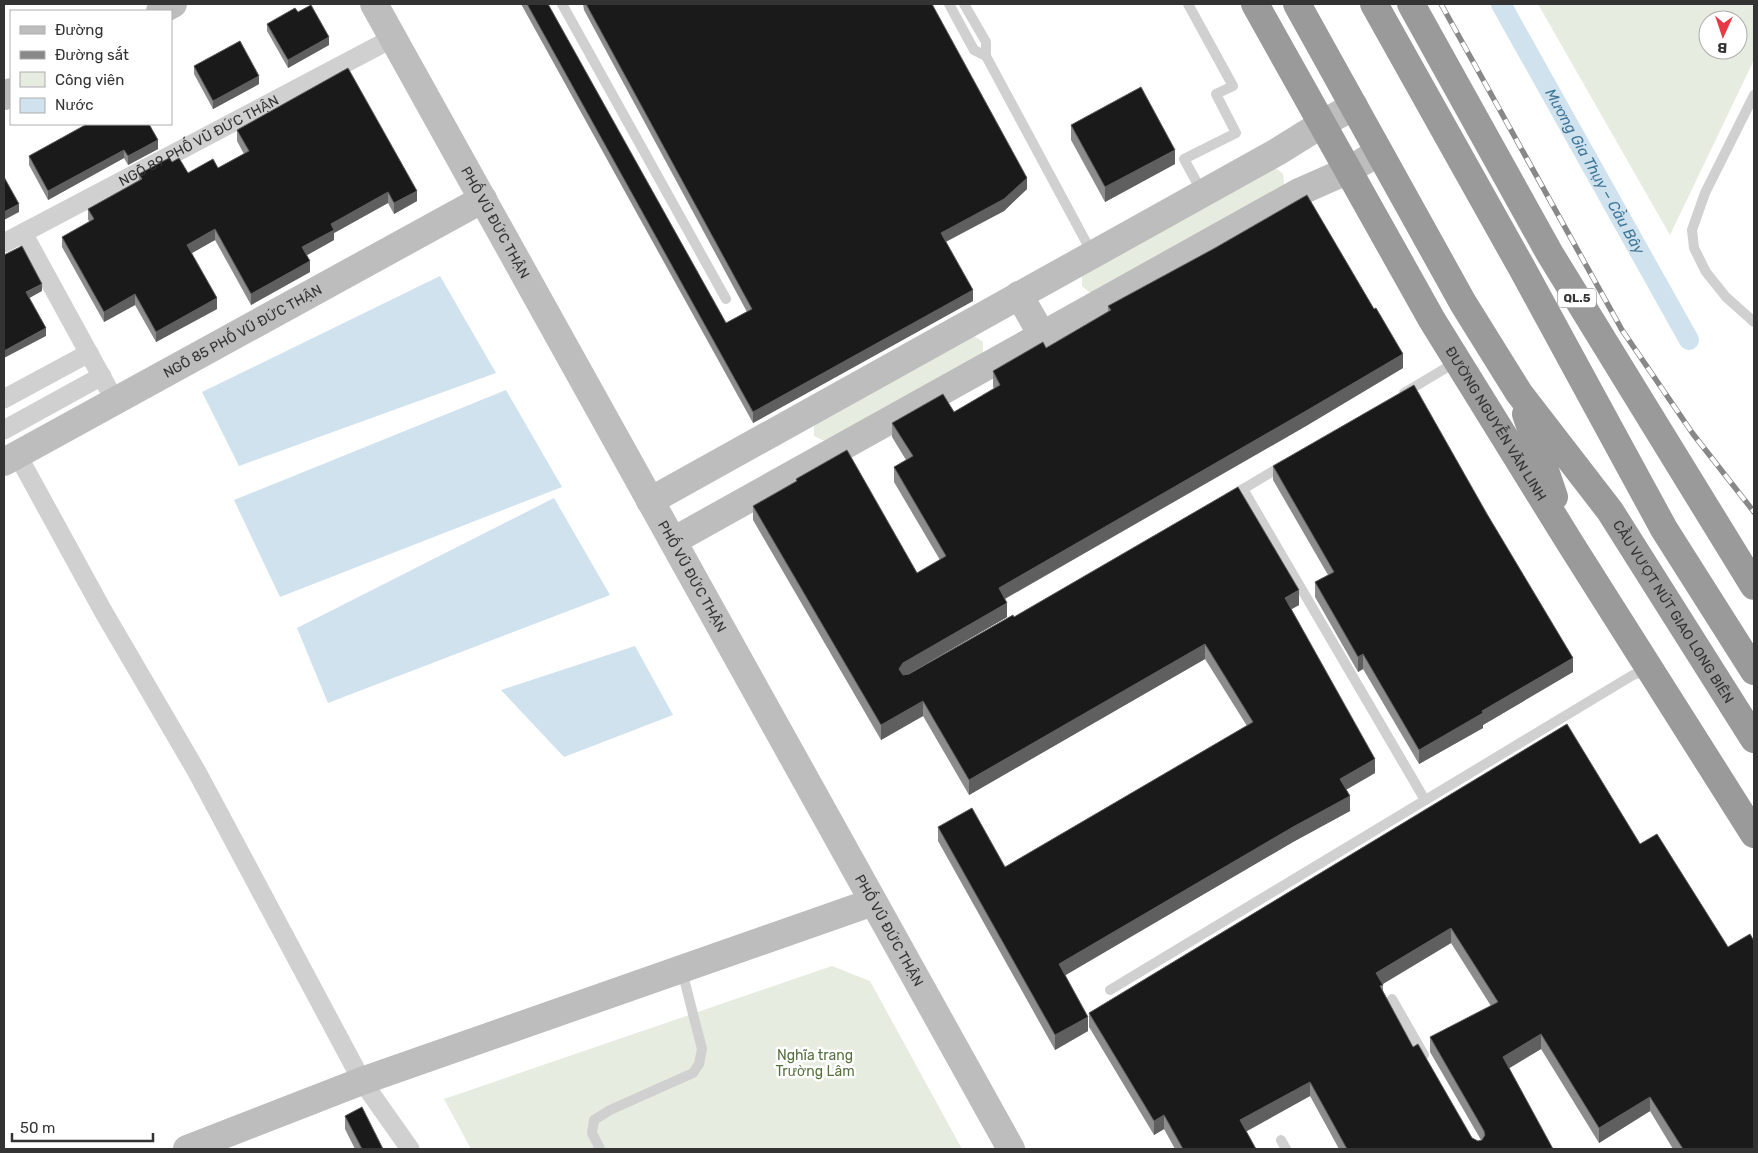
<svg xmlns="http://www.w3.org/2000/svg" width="1758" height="1153" viewBox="0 0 1758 1153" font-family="Rubik,sans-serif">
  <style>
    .green { fill: #e6ecdf; fill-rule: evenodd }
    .water { fill: #cfe2ee }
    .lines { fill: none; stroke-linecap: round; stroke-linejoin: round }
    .canal { stroke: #cfe2ee; stroke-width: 20 }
    .lane { stroke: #d0d0d0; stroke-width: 10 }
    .street { stroke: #d0d0d0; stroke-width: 19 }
    .secondary { stroke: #bdbdbd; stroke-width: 28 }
    .highway { stroke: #9a9a9a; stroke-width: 28 }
    .rail-casing { stroke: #888; stroke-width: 5.5 }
    .rail { stroke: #fff; stroke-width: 4; stroke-dasharray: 11; stroke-linecap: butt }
    .wall { fill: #8c8c8c; fill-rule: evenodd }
    .shaded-wall { fill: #5f5f5f }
    .building { fill: #1a1a1a; stroke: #5f5f5f; fill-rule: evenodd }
    .labels { text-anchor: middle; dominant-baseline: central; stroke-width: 5; stroke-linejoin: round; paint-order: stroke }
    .shield { fill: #fff; stroke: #707070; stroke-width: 1 }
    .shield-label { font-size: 12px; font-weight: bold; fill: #333 }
    .street-label { font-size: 14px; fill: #333; stroke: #fff }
    .park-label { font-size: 14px; fill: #56703f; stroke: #fff }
    .water-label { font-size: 15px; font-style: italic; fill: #3f7597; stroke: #fff }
  </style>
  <rect width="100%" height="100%" fill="#fff"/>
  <g class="green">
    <path d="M1538,4H1754V60L1670,235ZM1708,20H1738V50H1708Z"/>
    <polygon points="1268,168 1277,169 1283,174 1284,183 1281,191 1099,292 1089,292 1082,286 1082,277 1087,270"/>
    <polygon points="974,336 983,342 983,352 976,360 831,441 822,440 814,436 814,427 819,419"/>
    <polygon points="832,966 870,981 962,1149 471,1149 444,1099"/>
  </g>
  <g class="water">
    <polygon points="440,276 496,373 239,466 202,392"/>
    <polygon points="506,390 562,487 280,597 234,500"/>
    <polygon points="554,498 610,595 328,703 297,628"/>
    <polygon points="635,646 673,715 564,757 501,690"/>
  </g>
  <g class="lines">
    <path class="canal" id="s1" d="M1501,4L1689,340"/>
    <g class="lane">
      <polyline points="562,4 726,299"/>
      <polyline points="949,4 974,50 986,56"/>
      <polyline points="964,4 986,42 986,56 1092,253"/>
      <polyline points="1188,4 1233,86 1216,94 1236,133 1184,159 1202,192"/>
      <polyline points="1754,95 1705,193 1692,230 1694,248 1706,272 1726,297 1754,322"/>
      <polyline points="1404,393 1456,362"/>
      <polyline points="1243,489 1425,800"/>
      <polyline points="1228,498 1285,464"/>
      <polyline points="1110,990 1633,675 1649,670"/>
      <polyline points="1392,999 1424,1055"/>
      <polyline points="1281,1140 1286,1149"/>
      <polyline points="600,1149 592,1133 594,1120 610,1110 693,1073 699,1064 702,1049 682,971"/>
    </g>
    <g class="street">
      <polyline points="23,233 115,401"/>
      <path id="s2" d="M4,243L393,38"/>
      <polyline points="4,399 89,353"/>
      <polyline points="4,430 102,376"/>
      <polyline points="17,454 103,611 197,772 362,1081 410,1149"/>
    </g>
    <g class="secondary">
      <path id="s3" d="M374,4L1011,1149"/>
      <polyline points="160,11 173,4"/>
      <polyline points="4,96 11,92"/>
      <polyline points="1019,295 1042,335"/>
      <path id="s4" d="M4,462L483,199"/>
      <polyline points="650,501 1277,152 1322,124 1354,106"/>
      <polyline points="673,541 1299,192 1349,170 1379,152"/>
      <polyline points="187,1149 362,1081 873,902"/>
    </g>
    <g class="highway">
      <path id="s5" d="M1255,4L1432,320L1570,543L1754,834"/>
      <path id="s6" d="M1297,4L1463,303L1519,393L1610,511L1754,739"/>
      <polyline points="1374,4 1523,270 1664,529 1754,671"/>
      <polyline points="1411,4 1550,254 1754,586"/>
      <polyline points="1526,414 1554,497"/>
    </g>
    <g class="rail-casing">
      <polyline id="rail" points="1441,4 1622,330 1693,434 1754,512"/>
    </g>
    <use href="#rail" class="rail"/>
  </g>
  <g class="wall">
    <polygon points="521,4 548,4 726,323 747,312 584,10 583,4 932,4 1027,189 1004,211 946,242 973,301 753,423"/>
    <polygon points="298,12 329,45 288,68 267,31 267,24"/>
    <polygon points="194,66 259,84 213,109 194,74"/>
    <polygon points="87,124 158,149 128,165 124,158 48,200 29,165 29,156"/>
    <polygon points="1071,125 1175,164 1105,202 1071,140"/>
    <polygon points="237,130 417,201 394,214 388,203 334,233 334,240 307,255 310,272 251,305 215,240 191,253 217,309 156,342 135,305 104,322 62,247 62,237 89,222 88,219 88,209 139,180 139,174 172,162 188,173 218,168 244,154 237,141"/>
    <polygon points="1108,306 1403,368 1306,426 1005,599 1007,617 907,675 909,674 1014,617 1299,605 1291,609 1375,773 1346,790 1350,811 1293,842 1065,975 1088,1031 1055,1050 938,841 938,827 1005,867 1247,726 1205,659 969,795 923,716 881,740 753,520 753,506 796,481 796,479 917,573 940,560 894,482 894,467 906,460 892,437 892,423 954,412 994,389 993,386 993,371 1046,348 1108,312"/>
    <polygon points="1273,466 1573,672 1483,725 1483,728 1419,764 1363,669 1358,672 1315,597 1315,582 1328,575 1273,480"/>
    <path d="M1567,724L1754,1149H1673L1650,1111L1599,1143L1541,1049L1509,1068L1553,1149H1339L1310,1096L1246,1131L1256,1149H1175L1164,1129L1154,1135L1089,1027V1013ZM1451,943L1491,1006L1430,1037V1052L1481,1140L1478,1141L1472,1138L1413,1047L1383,991V984Z"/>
    <polygon points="345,1116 383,1149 355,1149 345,1129"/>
  </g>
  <g class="shaded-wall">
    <polygon points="329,37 329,45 288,68 288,60"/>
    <polygon points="259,76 259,84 213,109 213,101"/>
    <polygon points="158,140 158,149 128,165 128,156"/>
    <polygon points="124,150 124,158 48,200 48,191"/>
    <polygon points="1175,150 1175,164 1105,202 1105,187"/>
    <polygon points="1027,178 1027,189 1004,211 941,244 941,233"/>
    <polygon points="417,191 417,201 394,214 394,203"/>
    <polygon points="388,192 388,203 334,233 334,240 302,258 302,247 331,224"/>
    <polygon points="19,204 19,212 4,220 4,212"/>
    <polygon points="215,229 215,240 187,256 187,245"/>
    <polygon points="310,261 310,272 251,305 251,294"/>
    <polygon points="42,284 42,291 26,300 26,292"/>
    <polygon points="973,290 973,301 753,423 753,412"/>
    <polygon points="135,294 135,305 104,322 104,312"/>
    <polygon points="217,298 217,309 156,342 156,332"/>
    <polygon points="46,328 46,336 4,358 4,351"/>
    <polygon points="1403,354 1403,368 1306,426 999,602 999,588"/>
    <polygon points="1299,590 1299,605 1285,613 1285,598"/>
    <polygon points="1007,603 1007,617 903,677 899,669 903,663"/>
    <polygon points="1205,644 1205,659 969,795 969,780"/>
    <polygon points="1363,654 1363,669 1358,672 1358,657"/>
    <polygon points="1573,658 1573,672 1483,725 1483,728 1419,764 1419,750 1482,711"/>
    <polygon points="923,701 923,716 881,740 881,725"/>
    <polygon points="1375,759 1375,773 1340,793 1340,779"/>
    <polygon points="1350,796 1350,811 1293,842 1059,979 1059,964 1293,827"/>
    <polygon points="1451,928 1451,943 1376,988 1376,973"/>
    <polygon points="1088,1017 1088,1031 1055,1050 1055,1035"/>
    <polygon points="1541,1034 1541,1049 1503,1072 1503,1057"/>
    <polygon points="1310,1082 1310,1096 1240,1135 1240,1120"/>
    <polygon points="1650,1097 1650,1111 1599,1143 1599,1128"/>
    <polygon points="1164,1115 1164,1129 1154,1135 1154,1121"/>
  </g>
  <g class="building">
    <polygon points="527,4 548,4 726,323 752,309 586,4 932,4 1027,178 1004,199 941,233 973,290 753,412"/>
    <polygon points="311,5 329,37 288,60 267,24 295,8 298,12"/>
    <polygon points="240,41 259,76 213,101 194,66"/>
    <polygon points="348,68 417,191 394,203 388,192 331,224 334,230 302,247 310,261 251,294 215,229 187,245 217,298 156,332 135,294 104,312 62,237 94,219 88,209 142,179 139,174 169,158 172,162 179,158 188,173 213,159 218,168 249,151 237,130"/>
    <polygon points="1141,87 1175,150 1105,187 1071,125"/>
    <polygon points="87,124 149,124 158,140 128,156 124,150 48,191 29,156"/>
    <polygon points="4,177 19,204 4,212"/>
    <polygon points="1307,195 1374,309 1376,308 1403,354 1306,411 999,588 1007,603 903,663 899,669 903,675 909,674 1013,615 1014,617 1238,487 1299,590 1285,598 1375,759 1340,779 1350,796 1293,827 1059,964 1088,1017 1055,1035 938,827 972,808 1005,867 1253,722 1205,644 969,780 923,701 881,725 753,506 797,481 796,479 847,450 917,573 946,556 894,467 913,456 892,423 943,394 954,412 1000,385 993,371 1043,342 1046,348 1111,310 1108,306 1215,248"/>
    <polygon points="22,246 42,284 26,292 46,328 4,351 4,255"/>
    <polygon points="1414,385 1487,514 1573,658 1482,711 1483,713 1419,750 1363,654 1358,657 1315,582 1334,572 1273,466"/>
    <path d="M1567,724L1640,844L1657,834L1728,947L1750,934L1754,941V1149H1683L1650,1097L1599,1128L1541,1034L1503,1057L1553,1149H1347L1310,1082L1240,1120L1256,1149H1183L1164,1115L1154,1121L1089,1013ZM1451,928L1498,1002L1430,1037L1484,1131L1485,1135L1482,1140L1478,1141L1472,1138L1418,1044L1413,1047L1380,986L1383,985L1376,973Z"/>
    <polygon points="362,1107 383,1149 362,1149 345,1116"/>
  </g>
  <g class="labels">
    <rect class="shield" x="1558" y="288.5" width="38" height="19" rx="4"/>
    <g class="shield-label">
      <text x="1577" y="298">QL.5</text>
    </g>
    <g class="street-label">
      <text stroke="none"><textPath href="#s2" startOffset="220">NGÕ 89 PHỐ VŨ ĐỨC THẬN</textPath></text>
      <text stroke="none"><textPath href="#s3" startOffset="250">PHỐ VŨ ĐỨC THẬN</textPath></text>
      <text stroke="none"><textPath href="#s4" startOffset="272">NGÕ 85 PHỐ VŨ ĐỨC THẬN</textPath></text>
      <text stroke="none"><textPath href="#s5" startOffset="484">ĐƯỜNG NGUYỄN VĂN LINH</textPath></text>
      <text stroke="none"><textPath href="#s3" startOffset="655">PHỐ VŨ ĐỨC THẬN</textPath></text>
      <text stroke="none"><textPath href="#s6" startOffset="716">CẦU VƯỢT NÚT GIAO LONG BIÊN</textPath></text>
      <text stroke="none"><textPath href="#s3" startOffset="1060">PHỐ VŨ ĐỨC THẬN</textPath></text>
    </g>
    <g class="park-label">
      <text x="815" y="1055">Nghĩa trang<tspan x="815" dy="16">Trường Lâm</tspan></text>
    </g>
    <g class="water-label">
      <text stroke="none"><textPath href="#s1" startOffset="192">Mương Gia Thụy – Cầu Bây</textPath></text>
    </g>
  </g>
  <rect width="1758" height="1153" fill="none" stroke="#333333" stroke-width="10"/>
  <rect x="10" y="10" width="162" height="115" fill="#ffffff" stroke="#adadad"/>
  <rect x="20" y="26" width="25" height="8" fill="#bdbdbd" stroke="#adadad"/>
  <text x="55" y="35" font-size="15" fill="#333333">Đường</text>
  <rect x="20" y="51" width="25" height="8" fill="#888888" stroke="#adadad"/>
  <text x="55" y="60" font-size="15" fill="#333333">Đường sắt</text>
  <rect x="20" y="72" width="25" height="15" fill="#e6ecdf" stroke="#adadad"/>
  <text x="55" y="85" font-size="15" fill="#333333">Công viên</text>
  <rect x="20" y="98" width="25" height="15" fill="#cfe2ee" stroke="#adadad"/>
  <text x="55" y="110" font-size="15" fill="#333333">Nước</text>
  <g transform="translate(1723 35) rotate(183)"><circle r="24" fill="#ffffff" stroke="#adadad"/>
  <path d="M0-4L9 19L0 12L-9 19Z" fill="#e63946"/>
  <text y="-8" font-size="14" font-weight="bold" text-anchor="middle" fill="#333333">B</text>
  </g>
  <path d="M12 1133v8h141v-8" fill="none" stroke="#333333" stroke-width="2.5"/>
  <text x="20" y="1133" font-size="15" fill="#333333" stroke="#ffffff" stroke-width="4" paint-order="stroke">50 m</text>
</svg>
